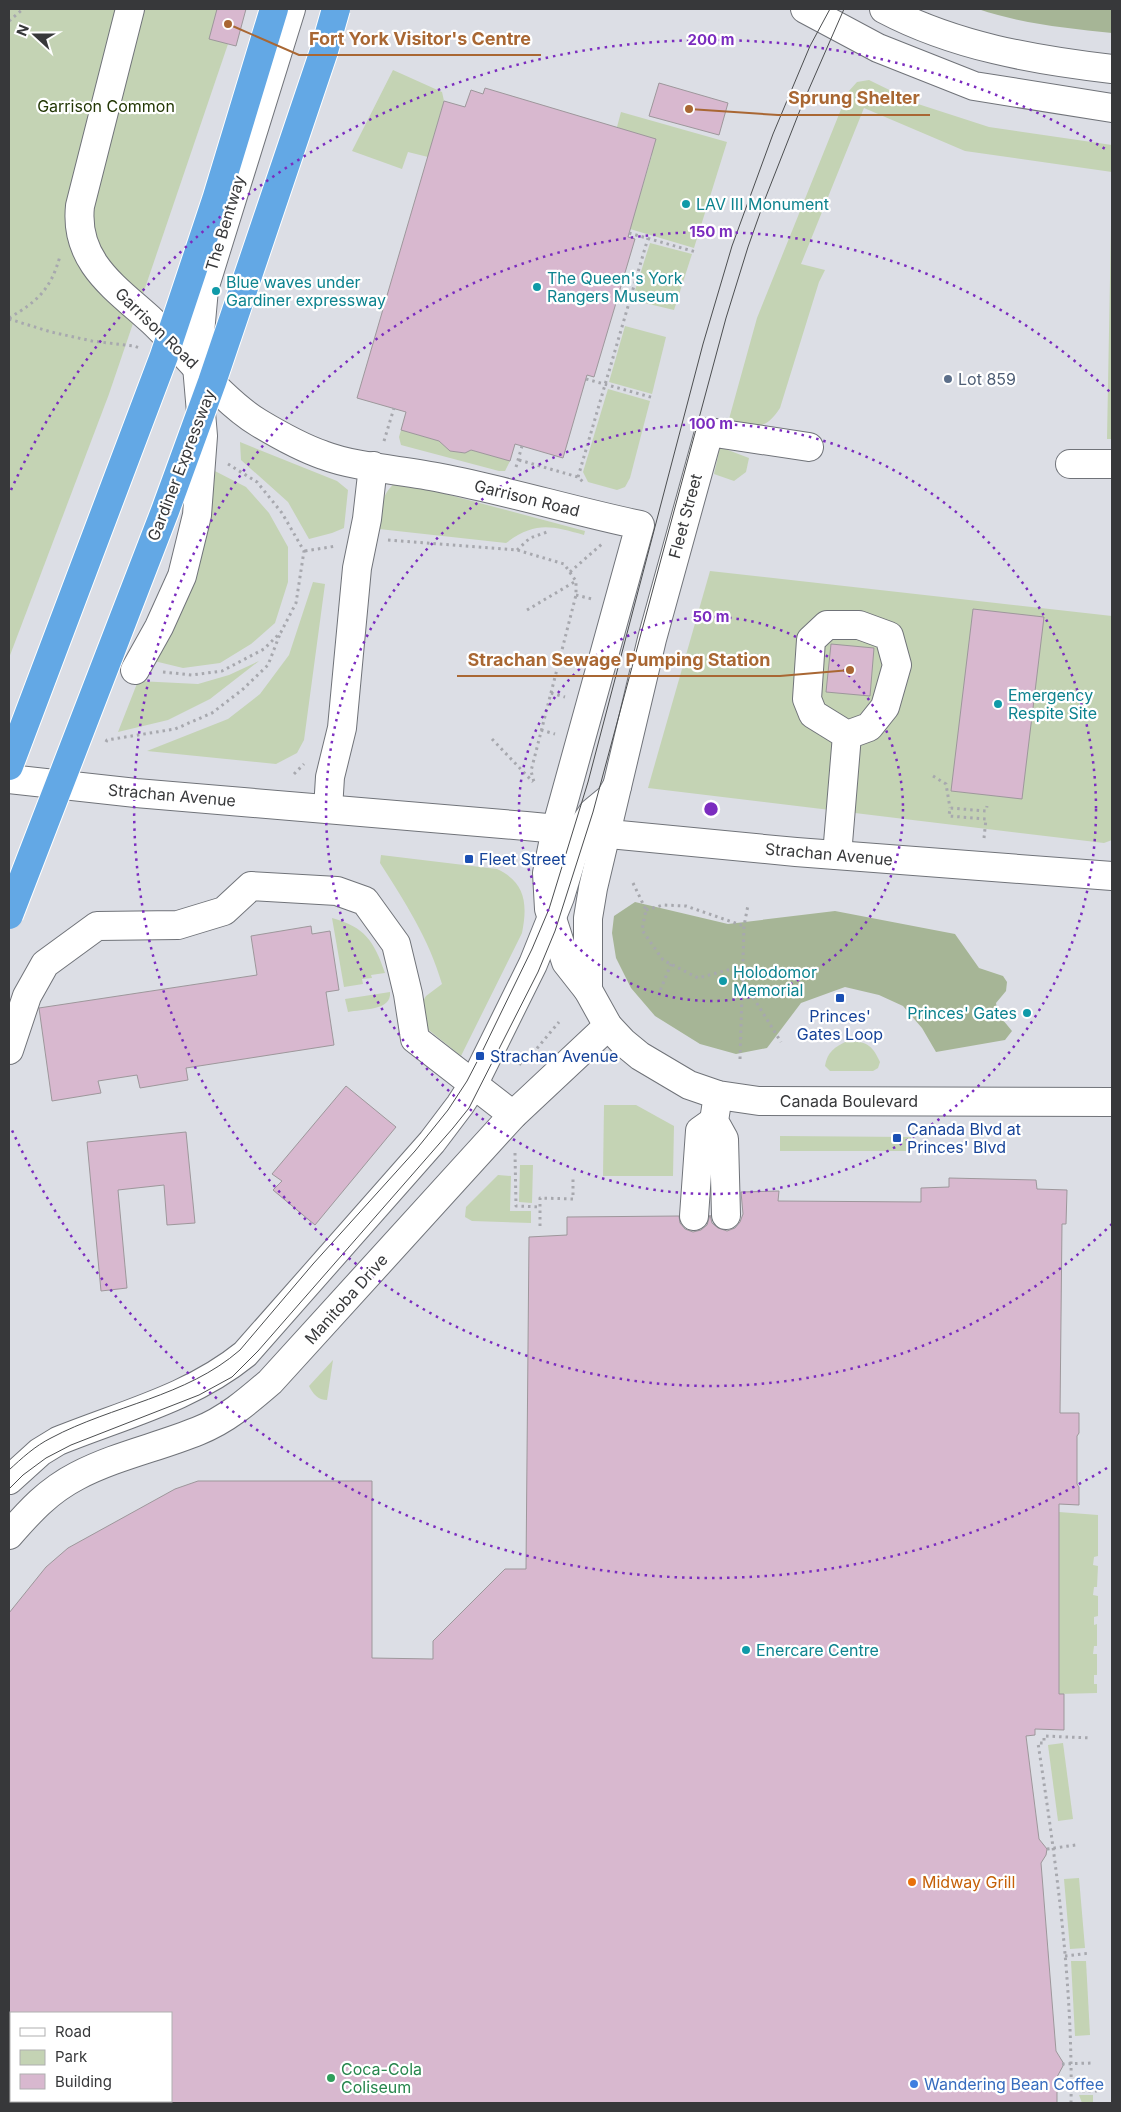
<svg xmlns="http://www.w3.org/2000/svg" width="1121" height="2112" viewBox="0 0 1121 2112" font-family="Inter,sans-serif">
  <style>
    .green { fill: #c4d3b4 }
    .forest { fill: #a6b596 }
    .building { fill: #d8b8cf; stroke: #9d979b }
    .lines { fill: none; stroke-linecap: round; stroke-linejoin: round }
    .minor-casing { stroke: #707379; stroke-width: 30 }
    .path { stroke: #a7a8ae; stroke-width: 3; stroke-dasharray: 2.5 4; stroke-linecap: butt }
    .minor { stroke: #fff; stroke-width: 28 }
    .tram { stroke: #4c4e50; stroke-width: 1 }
    .highway-bridge-casing { stroke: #fff; stroke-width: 30; stroke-linecap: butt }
    .highway-bridge { stroke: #63a8e5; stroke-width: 28 }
    .ring { fill: none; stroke: #7b2cbf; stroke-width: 2.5; stroke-dasharray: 2.5 5 }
    .culture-dot { fill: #0f9aa8; stroke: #fff; stroke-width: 2 }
    .service-dot { fill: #5c6f8a; stroke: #fff; stroke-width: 2 }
    .transit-dot { fill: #1a4fb4; stroke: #fff; stroke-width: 2 }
    .food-dot { fill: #e8710a; stroke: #fff; stroke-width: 2 }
    .leisure-dot { fill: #2e9e5b; stroke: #fff; stroke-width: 2 }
    .shop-dot { fill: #3f7fe0; stroke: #fff; stroke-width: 2 }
    .labels { text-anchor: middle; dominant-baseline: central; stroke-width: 4.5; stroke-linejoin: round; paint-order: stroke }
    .park-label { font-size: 16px; fill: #233705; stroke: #fff }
    .culture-label { font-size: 16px; fill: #0d838f; stroke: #fff; text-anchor: start }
    .street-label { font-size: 16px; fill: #37383a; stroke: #fff }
    .service-label { font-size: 16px; fill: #4e5e75; stroke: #fff; text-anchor: start }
    .transit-label { font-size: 16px; fill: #164399; stroke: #fff; text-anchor: start }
    .food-label { font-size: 16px; fill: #c56008; stroke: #fff; text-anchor: start }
    .leisure-label { font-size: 16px; fill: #27864d; stroke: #fff; text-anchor: start }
    .shop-label { font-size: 16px; fill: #366cbe; stroke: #fff; text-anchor: start }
    .centre { fill: #7b2cbf; stroke: #fff; stroke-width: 2.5 }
    .ring-label { font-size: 15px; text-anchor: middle; font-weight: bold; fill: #7b2cbf; stroke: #fff; stroke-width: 4.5; stroke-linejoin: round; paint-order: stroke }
    .leader { fill: none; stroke: #a96733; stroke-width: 2 }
    .callout-dot { fill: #a96733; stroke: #fff; stroke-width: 2 }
    .callout-label { font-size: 18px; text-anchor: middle; font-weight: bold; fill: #a96733; stroke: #fff; stroke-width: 4.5; stroke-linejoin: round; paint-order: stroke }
  </style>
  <rect width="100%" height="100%" fill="#dcdee5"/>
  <g class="green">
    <polygon points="9,9 238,9 228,44 109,394 9,658"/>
    <polygon points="393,70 442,92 444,101 428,157 408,152 402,169 352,151"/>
    <path d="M869,80L918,104L989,127L1112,145V439H1107L1112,172L965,151L864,108L801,264L825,270L819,282L780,408C767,428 759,427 736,427L729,419L757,318L848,92L857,82Z"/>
    <polygon points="621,112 727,142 694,248 630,229 652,155 620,146 625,130 617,127"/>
    <polygon points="650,243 692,254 674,310 632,300"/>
    <polygon points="625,326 666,337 652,394 609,382"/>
    <polygon points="608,389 650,401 630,478 625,487 617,490 588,482 583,472"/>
    <polygon points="401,430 439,441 450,451 464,453 471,450 510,461 505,471 499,471 401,445 399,437"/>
    <polygon points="240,442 337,481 348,490 344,528 332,533 309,539 288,502 241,460"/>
    <polygon points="720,447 749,458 746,472 734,481 714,474"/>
    <polygon points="211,469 246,487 269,513 288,547 288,582 275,623 251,644 220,663 183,668 150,660 190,584 207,531"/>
    <path d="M395,483L408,484L585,531L584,535C551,526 536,521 506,543L379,529C381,511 380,495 395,483Z"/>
    <polygon points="710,571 1112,616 1112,840 1104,843 648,788"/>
    <polygon points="313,582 325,584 304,740 297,753 276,764 147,751 228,719 260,694 289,655"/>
    <polygon points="259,661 210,699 168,720 118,732 138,681 198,684 229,675"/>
    <path d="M381,855L497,869C525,882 528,903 522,933L461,1056L425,1027L420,1006L426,996L442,984C429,939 405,902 380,863Z"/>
    <path d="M332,918C365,927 374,941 385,973L371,975L372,978L362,979L363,984L344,987Z"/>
    <path d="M390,992C392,1011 362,1009 348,1012L345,999Z"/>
    <path d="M847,1041C866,1042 871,1043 880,1062L878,1068L873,1071H830L825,1066C827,1052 835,1047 847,1041Z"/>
    <polygon points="604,1105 636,1105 674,1126 673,1176 603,1176"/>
    <polygon points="780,1136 911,1137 910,1151 780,1151"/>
    <polygon points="520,1165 533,1165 532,1203 519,1202"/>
    <polygon points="498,1175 511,1176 510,1211 531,1211 531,1223 472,1221 465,1217 466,1207"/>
    <path d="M333,1360L327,1400C318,1400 313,1394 309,1386Z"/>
    <polygon points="1059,1512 1098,1515 1098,1556 1094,1557 1093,1565 1098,1566 1097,1587 1094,1587 1093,1595 1098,1596 1098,1616 1094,1617 1094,1625 1097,1624 1097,1646 1094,1646 1093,1654 1097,1654 1097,1675 1094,1675 1094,1684 1097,1684 1097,1693 1059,1694"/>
    <polygon points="1063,1743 1073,1819 1058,1821 1048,1745"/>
    <polygon points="1079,1878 1085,1948 1070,1949 1064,1879"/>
    <polygon points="1071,1961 1086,1961 1090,2035 1075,2036"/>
    <polygon points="1079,2095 1093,2095 1093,2103 1082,2103"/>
  </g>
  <g class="forest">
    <path d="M978,9H1112V33C1067,28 1022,24 978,9Z"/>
    <polygon points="635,902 728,924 835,911 955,934 979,968 1003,976 1007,982 1006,991 996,1003 998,1014 1012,1031 1005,1040 936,1052 922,1028 903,1006 879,995 845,987 801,1003 767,1048 736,1054 700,1044 655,1016 631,988 616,958 612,933 614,916"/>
  </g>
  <g class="building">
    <polygon points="217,9 246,9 236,46 209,39"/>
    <polygon points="659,83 728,103 719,135 649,116"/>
    <polygon points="485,88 656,139 628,237 635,239 594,377 587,375 563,458 515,444 510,461 471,450 465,453 450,451 439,441 401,430 406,412 357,398 444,101 465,107 471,90 483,94"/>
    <polygon points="973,609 1044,617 1022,799 951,791"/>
    <polygon points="831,644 874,648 870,696 826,692"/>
    <polygon points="311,926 312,934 330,931 339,990 326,992 334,1045 186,1068 188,1080 140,1088 137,1075 98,1081 101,1093 52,1101 39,1008 257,975 251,936"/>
    <polygon points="346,1086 396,1127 315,1225 273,1190 282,1181 272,1174"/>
    <polygon points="186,1132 195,1223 167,1225 164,1185 118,1190 127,1288 101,1291 87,1142"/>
    <polygon points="949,1178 1036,1180 1037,1189 1067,1190 1066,1224 1062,1224 1060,1413 1079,1413 1079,1433 1077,1436 1077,1484 1079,1487 1079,1505 1059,1504 1059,1694 1064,1694 1064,1730 1035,1729 1035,1735 1026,1736 1039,1839 1047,1849 1046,1855 1041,1863 1056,2051 1064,2064 1057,2077 1057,2103 171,2103 171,2013 9,2013 9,1613 46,1567 68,1548 175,1489 198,1481 372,1481 372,1658 433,1659 433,1641 505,1569 526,1569 529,1237 567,1235 567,1217 679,1216 680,1223 685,1229 693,1232 701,1230 707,1225 710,1215 712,1223 718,1228 727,1231 735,1228 740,1222 743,1214 741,1192 779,1191 778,1201 921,1202 921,1188 949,1187"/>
  </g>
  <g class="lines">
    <g class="minor-casing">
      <g id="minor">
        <path d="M130,9L80,206C74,262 116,288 152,321C185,352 221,400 259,423C279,435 300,447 323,455C357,468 404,470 441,478C508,491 573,511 640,525L556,829L547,873L549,909L566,962L588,990L608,1026L623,1042L640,1056L689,1085L718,1095L759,1101L1112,1102"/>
        <polyline points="805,9 878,48 974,86 1112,108"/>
        <path d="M884,9C954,46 1034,60 1112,69"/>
        <polyline points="1070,464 1112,464"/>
        <polyline points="135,670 159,627 182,576 197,515 203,436 197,366 204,289 291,9"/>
        <polyline points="9,779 136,793 526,826 796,852 1112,876"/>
        <polyline points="328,809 330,777 342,728 357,568 367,519 373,466"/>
        <polyline points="837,855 847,735 813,714 807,699 811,640 827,625 859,625 889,636 897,665 885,707 869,727 847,735"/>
        <polyline points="588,990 588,918 593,888 652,639 709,432 809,447"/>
        <polyline points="9,1050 27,996 45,964 97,926 178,925 224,911 251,886 337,891 365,901 396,944 408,994 415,1039 513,1115"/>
        <polyline points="718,1095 714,1121 724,1139 726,1215"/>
        <polyline points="694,1216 700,1131 714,1121"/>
        <path d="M9,1480L40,1452L58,1441C122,1415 191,1398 245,1354L432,1142L460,1105L473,1085L533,964L560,897L580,831L593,812L610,798L617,786"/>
        <path d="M9,1535C30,1511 48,1491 77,1476C115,1456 159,1447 198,1431C226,1420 248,1401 270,1382L513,1115L608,1026"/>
      </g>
    </g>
    <g class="path">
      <polyline points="9,21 23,9"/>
      <polyline points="629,233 696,252"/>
      <path d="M9,318C38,301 51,289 60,256"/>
      <polyline points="9,319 51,332 92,341 134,346 140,348"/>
      <polyline points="586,379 654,398"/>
      <polyline points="384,441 394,408"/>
      <polyline points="519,460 578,477 585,484"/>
      <polyline points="516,467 522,446"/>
      <polyline points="578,477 648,238"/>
      <polyline points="388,540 517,550 564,564 576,581 576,595 531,771 534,782"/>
      <polyline points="517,550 530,538 547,532"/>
      <polyline points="305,551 336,546"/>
      <polyline points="570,572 603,543"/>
      <polyline points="576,595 592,599"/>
      <polyline points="527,610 576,581"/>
      <polyline points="560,658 576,662"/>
      <polyline points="163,672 192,675 222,671 264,649 281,632 296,603 304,551 282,513 257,482 228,464"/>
      <polyline points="551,693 565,697"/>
      <polyline points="541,730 555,734"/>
      <polyline points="492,739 533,782"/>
      <polyline points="106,742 107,740 175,729 212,713 242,690 268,665 280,634"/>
      <polyline points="294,774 304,764"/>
      <polyline points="933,776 946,784 950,808"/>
      <polyline points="984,838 986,819 949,816 950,808 986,811 987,806"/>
      <polyline points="633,883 646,910 642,930 663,960 698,978 743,966"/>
      <polyline points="646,910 663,905 686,906 744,926"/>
      <polyline points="743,981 781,1042"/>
      <polyline points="658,996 671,964"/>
      <polyline points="740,1059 744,926 748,905"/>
      <polyline points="513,1061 523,1065 559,1022"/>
      <polyline points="515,1153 516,1206 540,1207"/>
      <polyline points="540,1226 540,1198 573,1199 573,1176"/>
      <polyline points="1047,1849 1076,1845"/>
      <polyline points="1065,1956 1090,1953"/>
      <polyline points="1062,2064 1092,2063"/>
      <polyline points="1082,2091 1097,2091"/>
      <path d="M1071,2103C1073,1983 1056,1862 1038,1743H1044V1736L1091,1738"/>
    </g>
    <use href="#minor" class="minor"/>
    <g class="tram">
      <path d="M9,1470C22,1458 35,1446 51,1438C113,1405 186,1397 240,1350L313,1264L415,1151L448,1110L467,1081L480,1056L532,949L549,909L588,782L703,344L732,246L773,134L810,46L830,9"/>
      <polyline points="9,1489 23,1475 46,1458 71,1445 199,1395 232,1377 258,1351 453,1128 469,1108 538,972 555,931 593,812 726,318 748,247 765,199 802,105 844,9"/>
    </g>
    <g class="highway-bridge-casing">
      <g id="highway-bridge">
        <polyline points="9,766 164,356 216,200 274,9"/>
        <polyline points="9,915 165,511 212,382 324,51 336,9"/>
      </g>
    </g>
    <use href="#highway-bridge" class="highway-bridge"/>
  </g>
  <g class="ring">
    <circle cx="711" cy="809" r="192"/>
    <circle cx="711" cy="809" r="385"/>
    <path d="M1112 1224A577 577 0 1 1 1112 394"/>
    <path d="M1107 1468A769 769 0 0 1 11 1128M11 490A769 769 0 0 1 1107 150"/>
  </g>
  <g class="culture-dot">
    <circle cx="686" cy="204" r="5"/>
    <circle cx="537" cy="287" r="5"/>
    <circle cx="216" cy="291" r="5"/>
    <circle cx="998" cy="704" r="5"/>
    <circle cx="723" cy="981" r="5"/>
    <circle cx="1027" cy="1013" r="5"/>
    <circle cx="746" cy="1650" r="5"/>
  </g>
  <circle class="service-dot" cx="948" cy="379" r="5"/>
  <g class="transit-dot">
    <rect x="464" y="854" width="10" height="10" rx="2.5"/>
    <rect x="835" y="993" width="10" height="10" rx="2.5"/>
    <rect x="475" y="1051" width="10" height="10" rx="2.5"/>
    <rect x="892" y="1133" width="10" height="10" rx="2.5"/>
  </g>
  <circle class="food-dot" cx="912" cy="1882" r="5"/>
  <circle class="leisure-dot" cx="331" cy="2078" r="5"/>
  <circle class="shop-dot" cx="914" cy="2084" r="5"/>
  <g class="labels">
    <g class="park-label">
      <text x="106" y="106">Garrison Common</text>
    </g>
    <g class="culture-label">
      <text x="696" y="204">LAV III Monument</text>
      <text x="547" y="278">The Queen's York<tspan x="547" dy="18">Rangers Museum</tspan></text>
      <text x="226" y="282">Blue waves under<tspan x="226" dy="18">Gardiner expressway</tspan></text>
      <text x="1008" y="695">Emergency<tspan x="1008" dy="18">Respite Site</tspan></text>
      <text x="733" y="972">Holodomor<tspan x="733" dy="18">Memorial</tspan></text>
      <text x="1017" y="1013" text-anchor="end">Princes' Gates</text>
      <text x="756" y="1650">Enercare Centre</text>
    </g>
    <g class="street-label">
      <text transform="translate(225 223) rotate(-73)">The Bentway</text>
      <text transform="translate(157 328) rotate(44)">Garrison Road</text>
      <text transform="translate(181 465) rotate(-69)">Gardiner Expressway</text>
      <text transform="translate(527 498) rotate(14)">Garrison Road</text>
      <text transform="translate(685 516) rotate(-75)">Fleet Street</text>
      <text transform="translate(172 795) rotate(5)">Strachan Avenue</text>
      <text transform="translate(829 854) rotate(5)">Strachan Avenue</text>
      <text x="849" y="1101">Canada Boulevard</text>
      <text transform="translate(346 1299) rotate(-48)">Manitoba Drive</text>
    </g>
    <g class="service-label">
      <text x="958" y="379">Lot 859</text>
    </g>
    <g class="transit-label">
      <text x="479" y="859">Fleet Street</text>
      <text x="840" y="1016" text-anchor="middle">Princes'<tspan x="840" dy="18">Gates Loop</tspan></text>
      <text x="490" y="1056">Strachan Avenue</text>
      <text x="907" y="1129">Canada Blvd at<tspan x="907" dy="18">Princes' Blvd</tspan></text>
    </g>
    <g class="food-label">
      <text x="922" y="1882">Midway Grill</text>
    </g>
    <g class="leisure-label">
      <text x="341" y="2069">Coca-Cola<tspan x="341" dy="18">Coliseum</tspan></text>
    </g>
    <g class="shop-label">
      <text x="924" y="2084">Wandering Bean Coffee</text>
    </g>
  </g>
  <circle cx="711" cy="809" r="8" class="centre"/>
  <g class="ring-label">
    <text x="711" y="45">200 m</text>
    <text x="711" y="237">150 m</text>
    <text x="711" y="429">100 m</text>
    <text x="711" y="622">50 m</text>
  </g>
  <path class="leader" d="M228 24L299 55H541M689 109L778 115H930M850 670L780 676H457"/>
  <g class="callout-dot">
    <circle cx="228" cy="24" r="5"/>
    <circle cx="689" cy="109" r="5"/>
    <circle cx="850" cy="670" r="5"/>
  </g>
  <g class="callout-label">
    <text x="420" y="45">Fort York Visitor's Centre</text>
    <text x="854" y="104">Sprung Shelter</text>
    <text x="619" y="666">Strachan Sewage Pumping Station</text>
  </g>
  <rect width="1121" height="2112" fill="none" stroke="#37383a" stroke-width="20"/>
  <rect x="10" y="2012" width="162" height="90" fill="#ffffff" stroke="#afafb0"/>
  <rect x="20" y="2028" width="25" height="8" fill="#ffffff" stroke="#afafb0"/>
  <text x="55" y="2037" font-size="15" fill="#37383a">Road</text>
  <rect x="20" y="2050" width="25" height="15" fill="#c4d3b4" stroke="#afafb0"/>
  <text x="55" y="2062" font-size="15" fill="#37383a">Park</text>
  <rect x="20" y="2074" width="25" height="15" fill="#d8b8cf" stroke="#afafb0"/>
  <text x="55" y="2087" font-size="15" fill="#37383a">Building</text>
  <g transform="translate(35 35) rotate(291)" stroke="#ffffff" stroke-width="4" paint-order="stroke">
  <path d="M0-4L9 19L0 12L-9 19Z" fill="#37383a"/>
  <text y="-8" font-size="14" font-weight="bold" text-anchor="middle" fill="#37383a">N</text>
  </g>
</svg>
